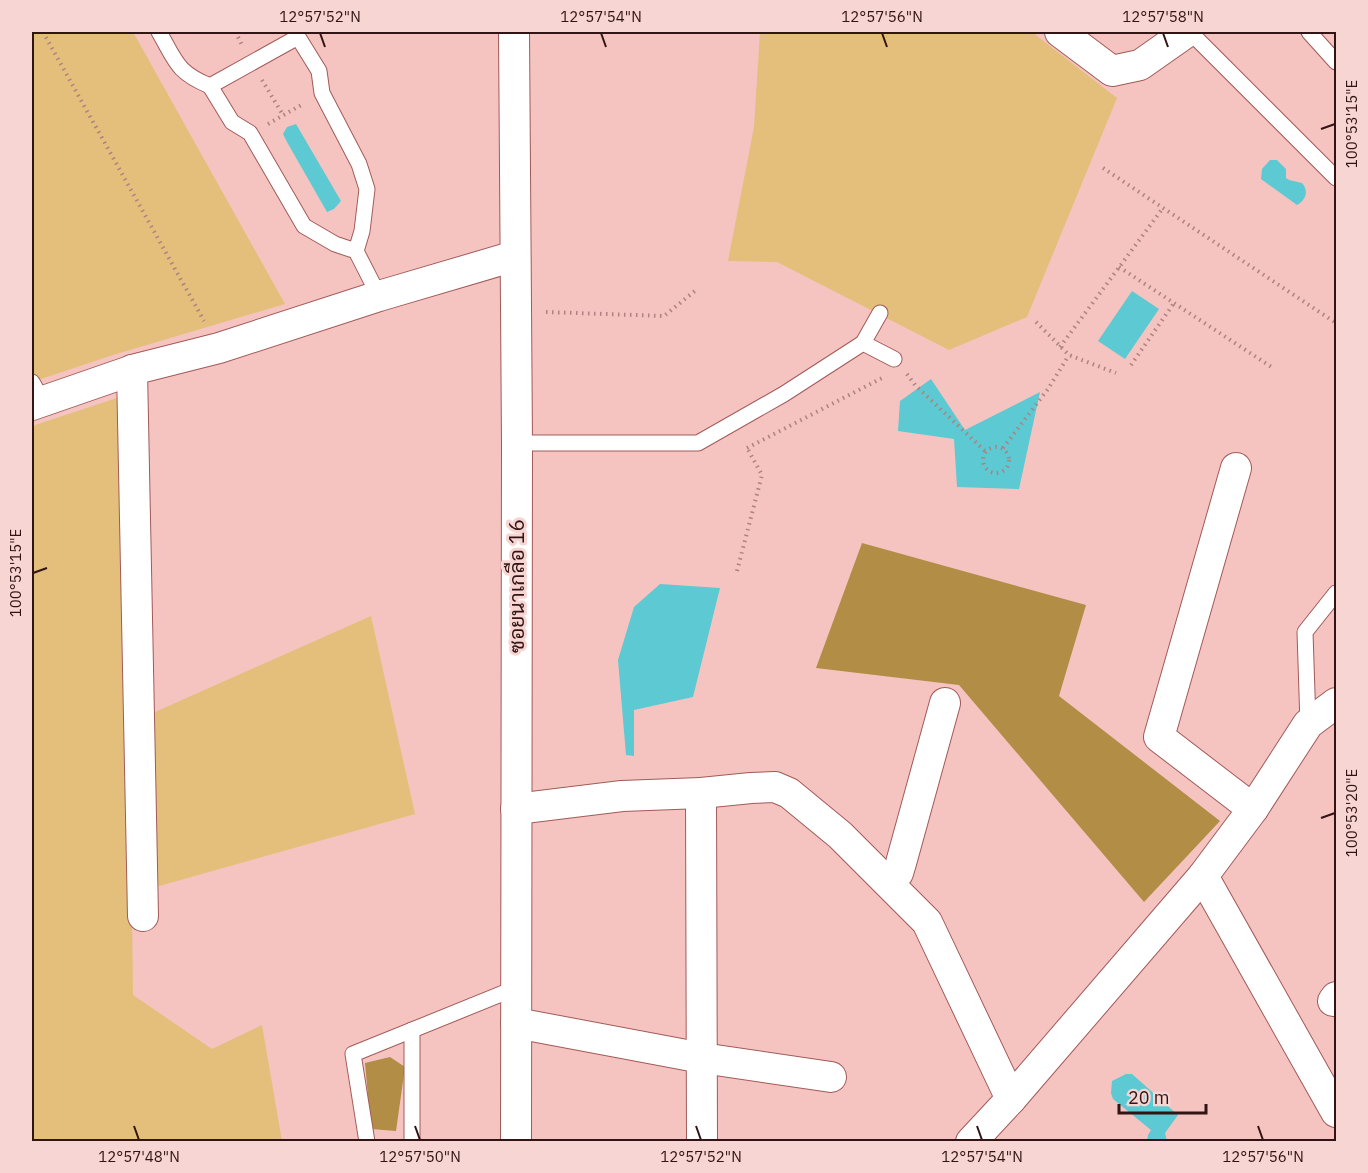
<svg xmlns="http://www.w3.org/2000/svg" width="1368" height="1173" viewBox="0 0 1368 1173" font-family="'IBM Plex Sans',Sarabun,sans-serif">
  <style>
    .green { fill: #e3bf7b }
    .forest { fill: #b18d45 }
    .water { fill: #5dc9d2 }
    .lines { fill: none; stroke-linecap: round; stroke-linejoin: round }
    .lane-casing { stroke: #a25a58; stroke-width: 17 }
    .street-casing { stroke: #a25a58; stroke-width: 32 }
    .path { stroke: #ac8380; stroke-width: 4; stroke-dasharray: 1.5 4.5; stroke-linecap: butt }
    .lane { stroke: #fff; stroke-width: 15 }
    .street { stroke: #fff; stroke-width: 30 }
    .ticks { fill: none; stroke: #311413; stroke-width: 2 }
    .labels { text-anchor: middle; dominant-baseline: central; stroke-width: 6; stroke-linejoin: round; paint-order: stroke }
    .street-label { font-size: 21px; fill: #311413; stroke: #f7d5d3 }
    .neatline { fill: none; stroke: #311413; stroke-width: 2 }
    .ticks-label { font-size: 15px; text-anchor: middle; fill: #311413 }
  </style>
  <rect width="100%" height="100%" fill="#f5c4c0"/>
  <g class="green">
    <polygon points="32,32 133,32 285,304 113,355 32,382"/>
    <polygon points="760,32 1032,32 1117,98 1027,317 949,350 777,262 728,261 754,127"/>
    <polygon points="126,395 133,995 212,1049 262,1025 282,1141 32,1141 32,426"/>
    <polygon points="371,616 415,814 152,888 146,716"/>
  </g>
  <g class="forest">
    <polygon points="862,543 1086,605 1059,696 1220,821 1144,902 959,685 816,668"/>
    <polygon points="390,1057 405,1067 396,1131 371,1129 365,1063"/>
  </g>
  <g class="water">
    <polygon points="296,124 341,201 334,209 327,212 287,142 283,134 287,127"/>
    <path d="M1270,160H1277L1286,169V178L1289,180L1302,183C1309,191 1306,200 1297,205L1261,179L1262,169Z"/>
    <polygon points="1132,291 1159,309 1125,359 1098,341"/>
    <polygon points="931,379 965,430 1040,392 1019,489 957,487 954,439 898,431 900,401"/>
    <polygon points="660,584 720,588 693,697 634,710 634,756 626,755 618,660 634,607"/>
    <polygon points="1126,1074 1132,1074 1178,1115 1165,1133 1167,1141 1147,1141 1148,1135 1151,1130 1113,1099 1111,1093 1112,1081"/>
  </g>
  <g class="lines">
    <g class="lane-casing">
      <g id="lane">
        <path d="M159,32C176,61 176,72 210,86"/>
        <polyline points="1190,32 1336,178"/>
        <polyline points="1309,32 1336,62"/>
        <polyline points="356,251 335,244 304,226 250,133 232,122 210,86 298,37 319,71 322,93 359,164 367,189 362,231 356,251 379,296"/>
        <polyline points="863,343 880,313"/>
        <polyline points="32,382 43,401"/>
        <polyline points="517,443 698,443 784,394 863,343 894,359"/>
        <polyline points="1308,724 1305,632 1336,593"/>
        <polyline points="412,1030 412,1142"/>
        <polyline points="367,1142 353,1054 516,988"/>
      </g>
    </g>
    <g class="street-casing">
      <g id="street">
        <polyline points="514,32 517,443 516,1142"/>
        <polyline points="1060,32 1112,71 1140,65 1187,32"/>
        <polyline points="132,370 143,916"/>
        <polyline points="32,405 136,369 219,348 379,296 515,256"/>
        <polyline points="1236,468 1159,737 1253,809"/>
        <polyline points="701,793 702,1142"/>
        <polyline points="516,809 622,796 701,793 751,788 775,787 789,793 840,835 927,922 1011,1099"/>
        <polyline points="1203,876 1336,1112"/>
        <polyline points="889,883 898,873 901,863 945,703"/>
        <polyline points="1333,1001 1336,997"/>
        <polyline points="516,1023 702,1058 831,1077"/>
        <polyline points="971,1142 1011,1099 1203,876 1253,809 1308,724 1336,703"/>
      </g>
    </g>
    <g class="path">
      <polyline points="43,32 204,321"/>
      <polyline points="238,37 242,45"/>
      <polyline points="262,80 283,115"/>
      <polyline points="268,124 303,104"/>
      <polyline points="1103,168 1336,323"/>
      <polyline points="1119,267 1273,368"/>
      <polyline points="546,312 664,316 696,290"/>
      <polyline points="1036,322 1069,355 1116,373"/>
      <polyline points="1060,347 1163,208"/>
      <polyline points="1131,365 1174,303"/>
      <polyline points="907,374 915,385 985,451"/>
      <circle cx="996" cy="460" r="13"/>
      <polyline points="747,448 882,378"/>
      <polyline points="1003,448 1048,389 1069,355"/>
      <polyline points="737,571 762,475 747,448"/>
    </g>
    <use href="#lane" class="lane"/>
    <use href="#street" class="street"/>
  </g>
  <path class="ticks" d="M320,33L325,47M601,33L606,47M882,33L887,47M1163,33L1168,47M1321,129L1335,124M33,573L47,568M1321,818L1335,813M134,1126L139,1140M415,1126L420,1140M696,1126L701,1140M977,1126L982,1140M1258,1126L1263,1140"/>
  <g class="labels">
    <g class="street-label">
      <text transform="translate(516 586) rotate(-90)">ซอยนาเกลือ 16</text>
    </g>
  </g>
  <rect width="1368" height="1173" fill="none" stroke="#f7d5d3" stroke-width="66"/>
  <path d="M1119 1104v9h87v-9" fill="none" stroke="#311413" stroke-width="3"/>
  <text x="1128" y="1104" font-size="18" fill="#311413" stroke="#f7d5d3" stroke-width="4.5" paint-order="stroke">20 m</text>
  <rect x="33" y="33" width="1302" height="1107" class="neatline"/>
  <g class="ticks-label">
    <text x="320" y="22">12°57'52"N</text>
    <text x="601" y="22">12°57'54"N</text>
    <text x="882" y="22">12°57'56"N</text>
    <text x="1163" y="22">12°57'58"N</text>
    <text transform="translate(1352 124) rotate(-90)" y="5">100°53'15"E</text>
    <text transform="translate(16 573) rotate(-90)" y="5">100°53'15"E</text>
    <text transform="translate(1352 813) rotate(-90)" y="5">100°53'20"E</text>
    <text x="139" y="1162">12°57'48"N</text>
    <text x="420" y="1162">12°57'50"N</text>
    <text x="701" y="1162">12°57'52"N</text>
    <text x="982" y="1162">12°57'54"N</text>
    <text x="1263" y="1162">12°57'56"N</text>
  </g>
</svg>
